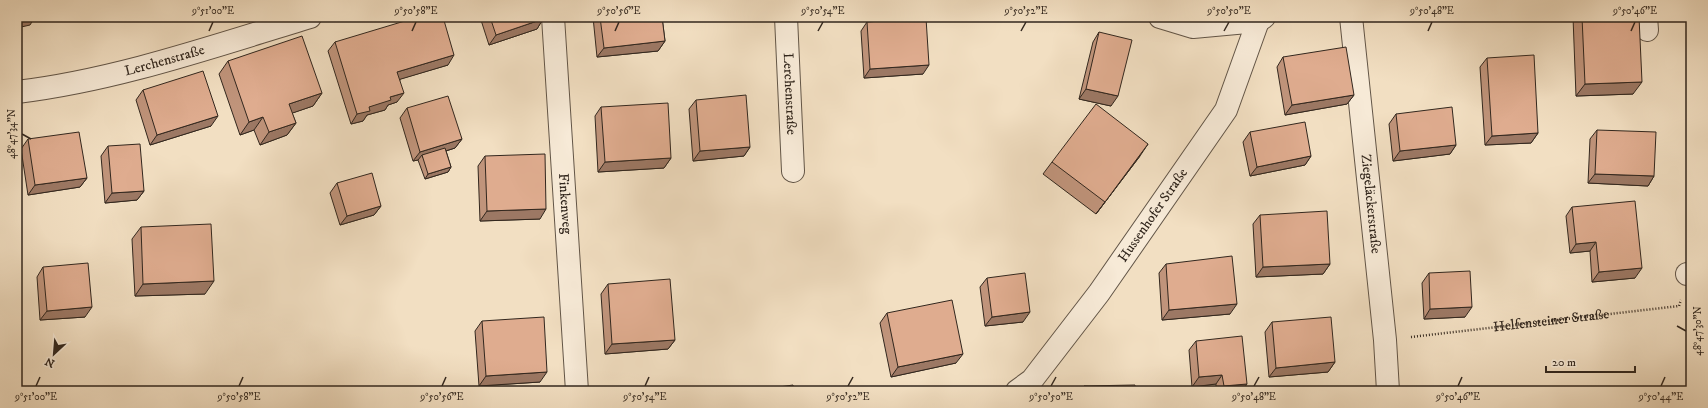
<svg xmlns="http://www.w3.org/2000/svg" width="1708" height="408" viewBox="0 0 1708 408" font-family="'IM FELL DW Pica',serif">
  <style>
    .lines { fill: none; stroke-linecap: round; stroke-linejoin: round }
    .street-casing { stroke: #625547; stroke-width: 24 }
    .path { stroke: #32271e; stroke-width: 2.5; stroke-dasharray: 1 2; stroke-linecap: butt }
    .street { stroke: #f7ead7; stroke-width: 22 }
    .wall { fill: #c0947b; stroke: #32271e }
    .shaded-wall { fill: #9c7864; stroke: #32271e }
    .building { fill: #dfac8f; stroke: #32271e }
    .ticks { fill: none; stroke: #32271e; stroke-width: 1.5 }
    .labels { text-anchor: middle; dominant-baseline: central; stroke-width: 3; stroke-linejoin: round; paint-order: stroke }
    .street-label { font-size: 14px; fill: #32271e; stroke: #f7ead7 }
    .neatline { fill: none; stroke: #32271e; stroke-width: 1.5 }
    .ticks-label { font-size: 10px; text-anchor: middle; fill: #32271e }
  </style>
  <rect width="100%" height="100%" fill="#f2dfc2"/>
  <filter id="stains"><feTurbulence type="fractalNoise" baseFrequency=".005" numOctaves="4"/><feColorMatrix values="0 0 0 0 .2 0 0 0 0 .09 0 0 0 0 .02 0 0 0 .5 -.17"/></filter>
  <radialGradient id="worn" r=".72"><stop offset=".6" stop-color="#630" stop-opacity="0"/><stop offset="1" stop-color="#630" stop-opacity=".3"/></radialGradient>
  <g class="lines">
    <g class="street-casing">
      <g id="street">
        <path id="s2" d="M553,17L577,391"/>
        <path id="s3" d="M786,17L793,171"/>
        <polyline points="1160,17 1193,27 1258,21 1264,17"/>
        <path id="s4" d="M1351,17L1385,340L1388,391"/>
        <polyline points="1646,17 1647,30"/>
        <path id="s5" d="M17,92C117,80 214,46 310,17"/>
        <polyline points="1687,274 1691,274"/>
        <path id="s6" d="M1017,391L1032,380L1099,293L1226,110L1258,21"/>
      </g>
    </g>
    <path class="path" id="s1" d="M1411,337L1679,306L1681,300"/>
    <use href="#street" class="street"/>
  </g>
  <g class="wall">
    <polygon points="480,17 543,17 543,19 537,29 489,45"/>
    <polygon points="593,17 662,17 665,41 658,51 597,57"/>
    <polygon points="1573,17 1639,17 1633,94 1576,96"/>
    <polygon points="867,22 923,74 864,78 861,31"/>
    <polygon points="1099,32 1111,106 1079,99 1093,42"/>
    <polygon points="335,42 448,65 400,79 397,102 388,105 385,110 367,115 363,121 351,124 328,51"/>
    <polygon points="1283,57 1354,95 1347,104 1285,115 1277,67"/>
    <polygon points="1487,58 1538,133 1531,143 1485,145 1480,67"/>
    <polygon points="228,61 322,93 313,106 292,113 296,123 287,135 260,145 254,130 240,135 219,74"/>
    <polygon points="143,90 211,126 150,145 136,100"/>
    <polygon points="696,100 750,147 744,156 693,161 689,109"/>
    <polygon points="601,107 671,158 664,168 598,172 595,116"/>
    <polygon points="407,108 462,139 455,148 446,151 451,167 448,172 425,179 418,160 413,161 400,118"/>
    <polygon points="1396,114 1456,145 1450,154 1393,161 1389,124"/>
    <polygon points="1597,130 1654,176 1648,186 1588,183 1590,139"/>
    <polygon points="1250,132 1311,156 1305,165 1250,176 1243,142"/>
    <polygon points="28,139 87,178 80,187 28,195 21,149"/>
    <polygon points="108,146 144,191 137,200 105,203 101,156"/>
    <polygon points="485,156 540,219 480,221 478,166"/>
    <polygon points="1140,156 1096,214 1043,174 1052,162"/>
    <polygon points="337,183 381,206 374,215 340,225 330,193"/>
    <polygon points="1572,207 1635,278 1592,282 1590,251 1570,253 1566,216"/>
    <polygon points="1260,215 1330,264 1323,274 1256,277 1253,224"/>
    <polygon points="141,227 205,294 135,296 132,239"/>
    <polygon points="1166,264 1230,314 1162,320 1159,273"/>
    <polygon points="43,267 85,317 40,320 37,277"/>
    <polygon points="1429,273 1465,317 1424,319 1422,283"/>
    <polygon points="987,278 1023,322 985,326 980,287"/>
    <polygon points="608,284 675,340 668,349 605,354 601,294"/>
    <polygon points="887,313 956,363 891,377 880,323"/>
    <polygon points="482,321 540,382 479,386 475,331"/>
    <polygon points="1272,322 1335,362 1328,372 1269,377 1265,332"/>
    <polygon points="1196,341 1242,391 1216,391 1216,384 1192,387 1189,350"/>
    <polygon points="1084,386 1135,391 1080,391"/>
  </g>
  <g class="shaded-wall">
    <polygon points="28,17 35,17 30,25 17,28 17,19"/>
    <polygon points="1427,17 1451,17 1451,18"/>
    <polygon points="543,19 537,29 489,45 496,35"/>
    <polygon points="665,41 658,51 597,57 604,48"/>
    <polygon points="454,55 448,65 391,82 397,72"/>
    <polygon points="929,65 923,74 864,78 870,69"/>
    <polygon points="1642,82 1633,94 1576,96 1585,84"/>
    <polygon points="1086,89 1118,96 1111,106 1079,99"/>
    <polygon points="322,93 313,106 281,117 289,104"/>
    <polygon points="404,93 397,102 388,105 385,110 367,115 363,121 351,124 357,114 369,107 390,97"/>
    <polygon points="1354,95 1347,104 1285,115 1292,105"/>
    <polygon points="218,116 211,126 150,145 157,135"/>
    <polygon points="263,117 254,130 240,135 249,122"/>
    <polygon points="296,123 287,135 260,145 269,132"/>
    <polygon points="1538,133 1531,143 1485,145 1492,136"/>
    <polygon points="462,139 455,148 423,158 422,155 418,160 413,161 420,152"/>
    <polygon points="1148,144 1140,156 1096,214 1105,202"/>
    <polygon points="1456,145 1450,154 1393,161 1400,151"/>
    <polygon points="750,147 744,156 693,161 700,151"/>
    <polygon points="1311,156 1305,165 1250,176 1257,167"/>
    <polygon points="671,158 664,168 598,172 605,162"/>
    <polygon points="451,167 448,172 425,179 428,174"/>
    <polygon points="1595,174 1654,176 1648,186 1588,183"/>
    <polygon points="87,178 80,187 28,195 35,185"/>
    <polygon points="144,191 137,200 105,203 112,193"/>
    <polygon points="381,206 374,215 340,225 347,216"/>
    <polygon points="546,209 540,219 480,221 487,211"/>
    <polygon points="1596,242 1590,251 1570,253 1576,244"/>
    <polygon points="1330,264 1323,274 1256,277 1263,267"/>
    <polygon points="1642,268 1635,278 1592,282 1599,272"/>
    <polygon points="214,281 205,294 135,296 143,284"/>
    <polygon points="1237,304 1230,314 1162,320 1169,310"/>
    <polygon points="92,307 85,317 40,320 47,311"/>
    <polygon points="1472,307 1465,317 1424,319 1430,309"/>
    <polygon points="1030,312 1023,322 985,326 992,317"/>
    <polygon points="675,340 668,349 605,354 612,344"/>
    <polygon points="963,354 956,363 891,377 898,367"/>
    <polygon points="1335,362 1328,372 1269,377 1276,368"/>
    <polygon points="547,372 540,382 479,386 486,376"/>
    <polygon points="1222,375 1216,384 1192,387 1199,377"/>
    <polygon points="1247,384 1242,391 1220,391 1224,386"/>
  </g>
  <g class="building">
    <polygon points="17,17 28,17 17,19"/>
    <polygon points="418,17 443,17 454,55 397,72 404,93 390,97 391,100 369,107 370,111 357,114 335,42"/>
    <polygon points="490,17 543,17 543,19 496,35"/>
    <polygon points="600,17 662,17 665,41 604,48"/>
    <polygon points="1582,17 1639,17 1642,82 1585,84"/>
    <polygon points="926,18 929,65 870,69 867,22"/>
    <polygon points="1099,32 1132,40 1118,96 1086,89"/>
    <polygon points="302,36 322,93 289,104 296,123 269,132 263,117 249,122 228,61"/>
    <polygon points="1346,47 1354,95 1292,105 1283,57"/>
    <polygon points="1534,55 1538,133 1492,136 1487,58"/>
    <polygon points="203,71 218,116 157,135 143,90"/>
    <polygon points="746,95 750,147 700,151 696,100"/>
    <polygon points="448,96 462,139 420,152 407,108"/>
    <polygon points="668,103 671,158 605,162 601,107"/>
    <polygon points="1096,104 1148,144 1105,202 1052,162"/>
    <polygon points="1452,107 1456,145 1400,151 1396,114"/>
    <polygon points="1305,122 1311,156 1257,167 1250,132"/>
    <polygon points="1597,130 1656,132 1654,176 1595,174"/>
    <polygon points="79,132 87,178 35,185 28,139"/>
    <polygon points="140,144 144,191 112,193 108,146"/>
    <polygon points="445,148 451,167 428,174 422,155"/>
    <polygon points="545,154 546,209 487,211 485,156"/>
    <polygon points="372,173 381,206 347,216 337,183"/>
    <polygon points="1635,201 1642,268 1599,272 1596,242 1576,244 1572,207"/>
    <polygon points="1327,211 1330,264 1263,267 1260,215"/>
    <polygon points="211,224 214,281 143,284 141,227"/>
    <polygon points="1232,256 1237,304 1169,310 1166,264"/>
    <polygon points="88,263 92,307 47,311 43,267"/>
    <polygon points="1470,271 1472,307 1430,309 1429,273"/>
    <polygon points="1025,273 1030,312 992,317 987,278"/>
    <polygon points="670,279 675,340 612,344 608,284"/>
    <polygon points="952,300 963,354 898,367 887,313"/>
    <polygon points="544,317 547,372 486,376 482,321"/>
    <polygon points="1331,317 1335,362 1276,368 1272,322"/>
    <polygon points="1242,336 1247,384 1224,386 1222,375 1199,377 1196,341"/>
    <polygon points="793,385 794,391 752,391"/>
    <polygon points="1135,385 1135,391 1084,391 1084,386"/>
  </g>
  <path class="ticks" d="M209,31L213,22M412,31L416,22M615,31L619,22M818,31L823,22M1021,31L1026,22M1224,31L1229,22M1428,31L1432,22M1631,31L1635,22M22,134L31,139M1677,326L1686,331M36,386L40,377M239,386L243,377M442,386L446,377M645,386L649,377M848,386L853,377M1051,386L1056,377M1254,386L1259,377M1458,386L1462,377M1661,386L1665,377"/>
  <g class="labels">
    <g class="street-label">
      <text stroke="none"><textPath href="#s5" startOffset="151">Lerchenstraße</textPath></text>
      <text stroke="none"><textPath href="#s3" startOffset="77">Lerchenstraße</textPath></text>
      <text stroke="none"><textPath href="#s2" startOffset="187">Finkenweg</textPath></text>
      <text stroke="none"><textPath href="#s4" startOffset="188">Ziegeläckerstraße</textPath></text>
      <text stroke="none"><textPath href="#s6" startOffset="223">Hussenhofer Straße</textPath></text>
      <text stroke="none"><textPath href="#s1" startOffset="141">Helfensteiner Straße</textPath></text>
    </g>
  </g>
  <rect width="1708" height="408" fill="none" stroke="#f2dfc2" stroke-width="44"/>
  <g transform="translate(54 354) rotate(206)" stroke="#f7ead7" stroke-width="3" paint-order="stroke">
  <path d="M0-3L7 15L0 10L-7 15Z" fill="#32271e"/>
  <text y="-6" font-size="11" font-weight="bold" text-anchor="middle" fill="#32271e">N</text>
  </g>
  <path d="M1546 366v6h89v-6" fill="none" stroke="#32271e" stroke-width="2"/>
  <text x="1552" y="366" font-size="12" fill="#32271e" stroke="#f7ead7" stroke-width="3" paint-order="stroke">20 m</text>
  <rect x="22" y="22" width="1664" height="364" class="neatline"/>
  <g class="ticks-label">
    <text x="213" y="14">9°51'00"E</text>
    <text x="416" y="14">9°50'58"E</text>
    <text x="619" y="14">9°50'56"E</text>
    <text x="823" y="14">9°50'54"E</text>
    <text x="1026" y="14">9°50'52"E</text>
    <text x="1229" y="14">9°50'50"E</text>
    <text x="1432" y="14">9°50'48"E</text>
    <text x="1635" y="14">9°50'46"E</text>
    <text transform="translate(11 134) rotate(-90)" y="4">48°47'34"N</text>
    <text transform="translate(1697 331) rotate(-90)" y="4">48°47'30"N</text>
    <text x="36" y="400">9°51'00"E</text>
    <text x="239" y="400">9°50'58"E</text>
    <text x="442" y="400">9°50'56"E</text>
    <text x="645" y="400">9°50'54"E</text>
    <text x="848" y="400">9°50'52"E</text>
    <text x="1051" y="400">9°50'50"E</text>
    <text x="1254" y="400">9°50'48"E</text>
    <text x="1458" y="400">9°50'46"E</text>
    <text x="1661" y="400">9°50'44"E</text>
  </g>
  <rect width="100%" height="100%" filter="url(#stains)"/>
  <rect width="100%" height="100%" fill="url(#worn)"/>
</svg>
